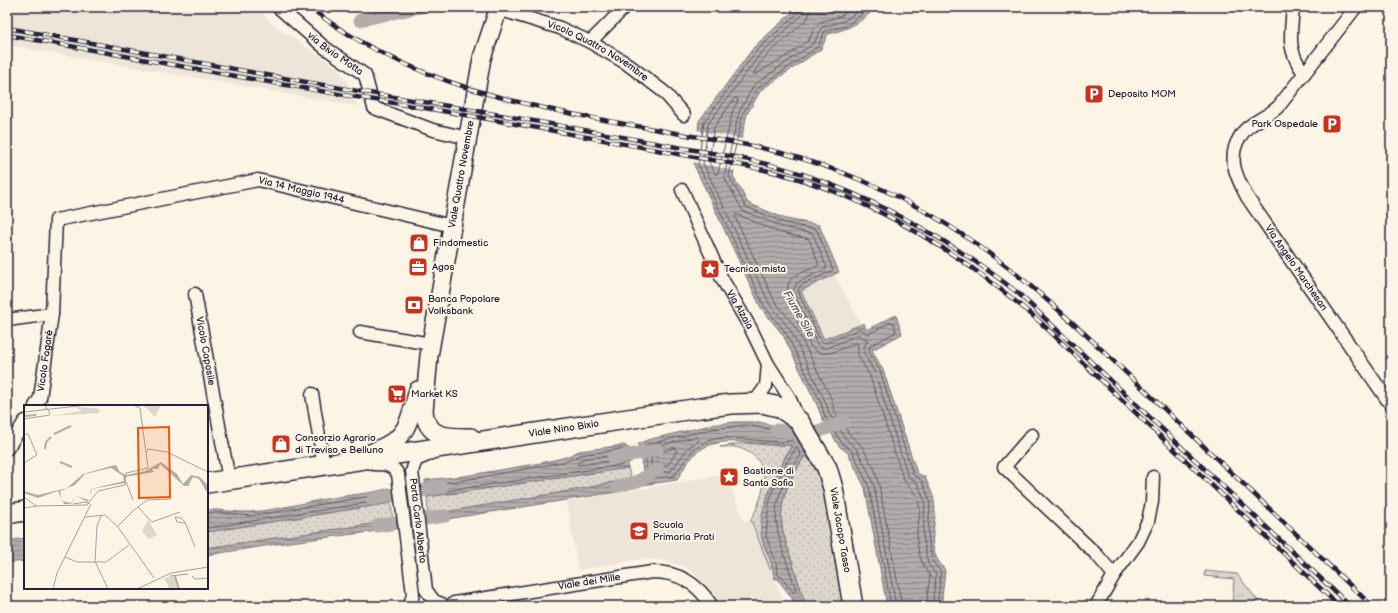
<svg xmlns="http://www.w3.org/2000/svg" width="1398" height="613" viewBox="0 0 1398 613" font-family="'Balsamiq Sans',sans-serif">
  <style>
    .built { fill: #ece5d8 }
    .grass { fill: url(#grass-tufts); stroke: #7f7c84 }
    .park { fill: url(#park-dots); stroke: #7f7c84 }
    .water { fill: url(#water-rules); stroke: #78757e }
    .pier { fill: #fcf5e5 }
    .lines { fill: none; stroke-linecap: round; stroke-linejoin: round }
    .shore { stroke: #5c5a68; stroke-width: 1 }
    .canal { stroke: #b2adab; stroke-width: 13 }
    .minor-casing { stroke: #22223b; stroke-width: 15 }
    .secondary-casing { stroke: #22223b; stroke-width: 20 }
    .primary-casing { stroke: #22223b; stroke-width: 22 }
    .minor { stroke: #fcf5e5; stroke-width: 12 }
    .secondary { stroke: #fcf5e5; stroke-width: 17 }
    .primary { stroke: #fcf5e5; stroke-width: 19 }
    .rail-casing { stroke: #22223b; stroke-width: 4.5 }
    .rail { stroke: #fcf5e5; stroke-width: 3; stroke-dasharray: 9; stroke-linecap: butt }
    .labels { text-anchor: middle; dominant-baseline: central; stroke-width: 4; stroke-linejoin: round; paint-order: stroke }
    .street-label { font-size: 10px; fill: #22223b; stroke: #fcf5e5 }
    .poi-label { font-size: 10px; fill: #22223b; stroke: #fcf5e5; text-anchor: start }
    .water-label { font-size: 11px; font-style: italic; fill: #545362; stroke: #fcf5e5 }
    .inset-river { fill: none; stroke: #b2adab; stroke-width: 2 }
    .inset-road { fill: none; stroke: #a5a1a1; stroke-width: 1 }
    .view { fill: #e8590c; fill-opacity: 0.15; stroke: #e8590c; stroke-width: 2 }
    .inset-edge { fill: none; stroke: #22223b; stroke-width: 2 }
  </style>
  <defs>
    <pattern id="grass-tufts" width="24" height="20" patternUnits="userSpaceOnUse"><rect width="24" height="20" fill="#dcd6cc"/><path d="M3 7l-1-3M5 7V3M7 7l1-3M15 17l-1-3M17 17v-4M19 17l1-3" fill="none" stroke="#bcb7b0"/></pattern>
    <pattern id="park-dots" width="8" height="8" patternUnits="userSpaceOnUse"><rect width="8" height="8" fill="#dcd6cc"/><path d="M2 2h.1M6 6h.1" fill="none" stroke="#bcb7b0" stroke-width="1.8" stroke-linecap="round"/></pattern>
    <pattern id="water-rules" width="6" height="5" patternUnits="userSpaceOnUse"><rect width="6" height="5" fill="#b2adab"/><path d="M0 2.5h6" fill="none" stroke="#908c8c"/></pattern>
  </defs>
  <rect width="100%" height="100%" fill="#fcf5e5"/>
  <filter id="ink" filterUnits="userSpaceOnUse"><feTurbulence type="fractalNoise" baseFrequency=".025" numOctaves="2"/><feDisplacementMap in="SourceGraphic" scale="8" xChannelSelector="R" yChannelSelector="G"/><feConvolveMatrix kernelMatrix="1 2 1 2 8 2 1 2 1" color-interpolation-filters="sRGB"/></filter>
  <g filter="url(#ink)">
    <g class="built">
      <polygon points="7,7 256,7 275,26 336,67 345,77 357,106 7,45"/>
      <polygon points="834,273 860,323 824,339 801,289"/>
      <polygon points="726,474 744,522 751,520 785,606 718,606 706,587 694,573 683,566 663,560 642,559 578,570 567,502"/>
    </g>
    <polygon class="grass" points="1205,571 1237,574 1262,606 1232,606 1234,579 1204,576"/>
    <g class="park">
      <path d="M743,443L781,446L792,445C778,467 757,511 762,537C763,546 769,555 772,563V567L770,569L751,520C764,495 776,460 739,448C734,446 726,447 720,447Z"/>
      <path d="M805,456L815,465L821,479L845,606H806L784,536C776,504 788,482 805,456Z"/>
      <polygon points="628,468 631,478 587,488 428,515 427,497"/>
      <polygon points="391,503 393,521 207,548 207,532"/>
    </g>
    <g class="water">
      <path d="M798,7H876C861,23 849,29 828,34L821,49L761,90L747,114L733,176L748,203L786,219L819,225L839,272L801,291L824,339L864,323L866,330L896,315L902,334L872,350L883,370L917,473L925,477C928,485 933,493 934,501C939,528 922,544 945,570L942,598L944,606H887L865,488L848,453L839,446L822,418L817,405L783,335L761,308L694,165L699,121L754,47Z"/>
      <path d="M734,422H759L788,429L791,428L805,451V456C788,482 776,504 784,536L806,606H790L794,602C790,593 783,588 778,579H775C772,572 773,568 771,562C768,554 764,546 762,538C755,511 780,468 792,445C762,447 717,431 694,455C687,462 682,471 677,480L642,485L643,471L638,444L647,440L711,425Z"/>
      <polygon points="624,445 630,449 632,461 627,464 628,468 427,497 425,480 464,476 541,463 566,457 579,451"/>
      <polygon points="631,478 635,478 635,485 627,486 623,491 428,522 428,515 587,488"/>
      <path d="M390,488L391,503L207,532V510C222,509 236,513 250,512C278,510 305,502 332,498C352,494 371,494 390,488Z"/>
      <polygon points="393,521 394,529 290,542 207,555 207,548"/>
      <polygon points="25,538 25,561 7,563 7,541"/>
    </g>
    <polygon class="pier" points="696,130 743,139 736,171 692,162"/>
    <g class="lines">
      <g class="shore">
        <polyline points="800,7 799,12 757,50 704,122 698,164 764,306 786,333 821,403 825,417 842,443 852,451 869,487 891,606"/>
        <polyline points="805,7 802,15 761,53 708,124 703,163 769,303 791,331 825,401 830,415 846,439 856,448 868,471 874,486 896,606"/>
        <polyline points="811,7 808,18 765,57 754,72 754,75 790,54 809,40 815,27 820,22 841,16 854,7"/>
        <polyline points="864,7 844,21 822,27 814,43 754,85 739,112 724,177 743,211 783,227 813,234 827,268 797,283 793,291 817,344 822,348 827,348 858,335 868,340 864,347 864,353 875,373 908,476 918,484 925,502 923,534 925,549 928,564 936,574 933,598 935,606"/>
        <polyline points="871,7 846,26 825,31 818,47 758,88 743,113 729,176 746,207 785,223 817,230 833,270 800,286 798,291 821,342 826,343 860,329 868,334 891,322 894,323 896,332 870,346 869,351 880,371 913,474 922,481 930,501 928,534 930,549 933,562 941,572 938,598 940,606"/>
        <polygon points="737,98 738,101 733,110 718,173 716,175 709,162 714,127 734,99"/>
        <polygon points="747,425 789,433 793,440 781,442 728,438 710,439 692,451 674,476 647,479 645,445 712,429"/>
        <polygon points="697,437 699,440 688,448 671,471 652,474 650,448"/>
        <path d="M797,447L801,455C791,470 781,486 777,505C772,530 789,566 796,590L794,592C786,587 785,578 777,574L776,562L766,536L769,504L773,490L787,462Z"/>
        <polygon points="675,448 677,451 668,465 658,467 657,453"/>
        <polygon points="622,449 626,451 627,458 622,465 432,493 430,491 431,484 465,480 542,466 567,461 581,455"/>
        <polygon points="619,455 621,457 619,460 579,465 577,464 582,459"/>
        <polyline points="207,513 222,513 250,516 384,494 387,496 385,500 207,528"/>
        <path d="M902,606L879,485L874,468L861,445L850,435L835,412L831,398L796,328L774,300L735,217L736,214L781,233L809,239L819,265C811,270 799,272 791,279C779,292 803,331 810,345C821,362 842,348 856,343L858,344V355L870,376L903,478C908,488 916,489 919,504C921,513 918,523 917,532C916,548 921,564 930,576L927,597L929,606"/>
      </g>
      <g class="canal">
        <polyline points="360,20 421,7"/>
        <polyline points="776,430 812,434 844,422"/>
        <polyline points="613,458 657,450"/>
        <polyline points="618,486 638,481 658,469"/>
        <polyline points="373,499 442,487"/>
        <polyline points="377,526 445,516"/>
      </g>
      <g class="minor-casing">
        <g id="minor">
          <path id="s1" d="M278,7L324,47L365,75L374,108L433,130L468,138"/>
          <path d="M1293,7C1291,36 1286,48 1304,73"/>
          <path id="s2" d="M1356,7L1279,106C1271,114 1261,118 1251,125C1244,129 1241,135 1237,142C1228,162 1238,179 1247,197L1391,405"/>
          <path id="s3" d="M498,9L560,28L590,42L626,63L664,92L684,115"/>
          <polyline points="590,42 625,7"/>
          <path id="s4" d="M682,190L721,277L751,329L768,364L789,397L798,418"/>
          <path id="s5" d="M195,294L229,480"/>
          <polyline points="7,320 52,314"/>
          <polyline points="360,332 431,344"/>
          <polyline points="312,394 324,466"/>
          <polyline points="754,403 766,386 768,364"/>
          <path id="s6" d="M35,406L40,398L52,314L56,220L258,180L452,226"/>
          <polyline points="1032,435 1004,467 1097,555 1114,575"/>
          <polyline points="7,449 25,421"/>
          <path id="s7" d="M430,454L416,460L412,471L426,590L434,601L442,604"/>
          <path d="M373,464C384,464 392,464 398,474L413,594L410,606"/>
          <path id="s8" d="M454,603L652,572C679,572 697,583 712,606"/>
          <polyline points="1096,606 1114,575 1138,542 1148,521 1152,502 1153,477"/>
        </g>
      </g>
      <g class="secondary-casing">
        <g id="secondary">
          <path id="s9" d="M471,437C449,437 427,439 424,411L429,356L482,58L499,7"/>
          <path d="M364,456C407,437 405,435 418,390"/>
        </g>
      </g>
      <g class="primary-casing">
        <g id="primary">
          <path id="s10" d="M207,483L700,408L731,404L762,403L779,407L799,421L827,468L833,488L853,606"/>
          <polyline points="7,514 25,511"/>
        </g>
      </g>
      <use href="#minor" class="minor"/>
      <use href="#secondary" class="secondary"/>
      <use href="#primary" class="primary"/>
      <g class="rail-casing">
        <g id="rail">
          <path d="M309,7C421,94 552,110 686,135C705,138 724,140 742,144C786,152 828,166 868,183C985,233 1067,317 1157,402C1229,470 1300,538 1372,606"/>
          <path d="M7,28C134,50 261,75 388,96C479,111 570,127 660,144C709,153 758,159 805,175C883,202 953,242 1018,293L1350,606"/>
          <path d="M7,35C136,57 265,83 394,103C482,117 570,134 657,150C705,160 755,165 802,180C891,209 969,260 1039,321L1339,606"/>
        </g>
      </g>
      <use href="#rail" class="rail"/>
    </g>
  </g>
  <defs>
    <g id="parking-square" transform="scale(1)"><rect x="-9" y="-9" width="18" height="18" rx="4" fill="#c8321e" stroke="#fcf5e5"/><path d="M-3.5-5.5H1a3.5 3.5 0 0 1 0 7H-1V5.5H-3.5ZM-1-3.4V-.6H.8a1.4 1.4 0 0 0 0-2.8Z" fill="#fff"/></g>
    <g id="shop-square" transform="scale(1)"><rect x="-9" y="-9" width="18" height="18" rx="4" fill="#c8321e" stroke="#fcf5e5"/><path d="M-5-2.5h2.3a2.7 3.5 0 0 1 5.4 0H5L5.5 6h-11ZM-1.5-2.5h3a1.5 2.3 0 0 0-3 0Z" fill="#fff"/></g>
    <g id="office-square" transform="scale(1)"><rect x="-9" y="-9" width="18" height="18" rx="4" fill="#c8321e" stroke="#fcf5e5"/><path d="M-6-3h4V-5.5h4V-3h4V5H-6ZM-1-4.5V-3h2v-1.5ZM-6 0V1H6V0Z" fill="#fff"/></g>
    <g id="sight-square" transform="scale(1)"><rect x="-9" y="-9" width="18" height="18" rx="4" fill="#c8321e" stroke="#fcf5e5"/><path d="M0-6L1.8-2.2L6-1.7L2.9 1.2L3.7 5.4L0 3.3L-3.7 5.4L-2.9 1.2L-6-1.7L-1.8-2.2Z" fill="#fff"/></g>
    <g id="bank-square" transform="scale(1)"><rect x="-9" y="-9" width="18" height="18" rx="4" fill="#c8321e" stroke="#fcf5e5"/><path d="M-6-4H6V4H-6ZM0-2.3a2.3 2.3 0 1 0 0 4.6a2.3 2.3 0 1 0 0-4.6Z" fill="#fff"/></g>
    <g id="supermarket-square" transform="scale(1)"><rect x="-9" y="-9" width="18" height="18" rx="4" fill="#c8321e" stroke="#fcf5e5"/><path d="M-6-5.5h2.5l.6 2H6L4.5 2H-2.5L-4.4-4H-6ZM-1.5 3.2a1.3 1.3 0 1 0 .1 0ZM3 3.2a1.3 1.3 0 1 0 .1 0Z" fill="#fff"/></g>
    <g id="school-square" transform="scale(1)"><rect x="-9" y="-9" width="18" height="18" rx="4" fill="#c8321e" stroke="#fcf5e5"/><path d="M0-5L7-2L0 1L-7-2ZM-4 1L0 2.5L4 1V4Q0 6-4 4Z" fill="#fff"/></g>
  </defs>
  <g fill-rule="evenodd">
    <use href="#parking-square" x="1094" y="94"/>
    <use href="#parking-square" x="1332" y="124"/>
    <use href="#shop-square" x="419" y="243"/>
    <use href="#office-square" x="418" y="267"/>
    <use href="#sight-square" x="710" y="269"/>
    <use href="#bank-square" x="414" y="305"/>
    <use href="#supermarket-square" x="397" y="394"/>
    <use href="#shop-square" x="281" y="444"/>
    <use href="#sight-square" x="729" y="477"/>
    <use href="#school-square" x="639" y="531"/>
  </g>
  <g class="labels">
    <g class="street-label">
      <text stroke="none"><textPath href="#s3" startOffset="109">Vicolo Quattro Novembre</textPath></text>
      <text stroke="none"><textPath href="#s1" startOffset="74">via Bivio Motta</textPath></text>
      <text stroke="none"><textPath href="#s9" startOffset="301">Viale Quattro Novembre</textPath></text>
      <text stroke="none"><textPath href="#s6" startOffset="439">Via 14 Maggio 1944</textPath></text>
      <text stroke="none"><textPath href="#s2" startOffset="326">Via Angelo Marchesan</textPath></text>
      <text stroke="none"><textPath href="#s4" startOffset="133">Via Alzaia</textPath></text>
      <text stroke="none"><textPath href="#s5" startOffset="58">Vicolo Caposile</textPath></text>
      <text stroke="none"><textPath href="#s6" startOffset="47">Vicolo Fagarè</textPath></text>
      <text stroke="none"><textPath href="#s10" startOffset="361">Viale Nino Bixio</textPath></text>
      <text stroke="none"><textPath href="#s7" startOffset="77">Porta Carlo Alberto</textPath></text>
      <text stroke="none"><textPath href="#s10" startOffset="721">Viale Jacopo Tasso</textPath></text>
      <text stroke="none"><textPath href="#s8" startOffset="137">Viale dei Mille</textPath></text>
    </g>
    <g class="poi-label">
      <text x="1108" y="94">Deposito MOM</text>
      <text x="1318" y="124" text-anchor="end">Park Ospedale</text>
      <text x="433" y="243">Findomestic</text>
      <text x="432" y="267">Agos</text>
      <text x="724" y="269">Tecnica mista</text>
      <text x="428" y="299">Banca Popolare<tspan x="428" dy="12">Volksbank</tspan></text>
      <text x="411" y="394">Market KS</text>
      <text x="295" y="438">Consorzio Agrario<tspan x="295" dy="12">di Treviso e Belluno</tspan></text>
      <text x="743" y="471">Bastione di<tspan x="743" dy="12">Santa Sofia</tspan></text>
      <text x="653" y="525">Scuola<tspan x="653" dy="12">Primaria Prati</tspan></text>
    </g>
    <g class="water-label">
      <text transform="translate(799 314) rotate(60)">Fiume Sile</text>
    </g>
  </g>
  <g transform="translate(24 405)">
    <rect width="184" height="184" fill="#fcf5e5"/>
    <path d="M162,169L151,171L156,184H146L140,173L162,169L169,173Z" fill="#dcd6cc"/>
    <path d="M51,2L69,3L75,4V8L27,11L58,6Z" fill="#dcd6cc"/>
    <path d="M120,1V0L137,1L131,12ZM124,115L133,130L125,134L118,126Z" fill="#dcd6cc"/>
    <path d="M137,57L153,69L159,79L167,70L176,72L184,81V89L175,74L169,72L164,81H160L136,59L134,64H128L130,67L101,72V78L68,84L64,97L52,91L47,99H40L34,86L14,93L0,88V86L14,90L43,83L59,69L87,61L92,60L96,67L102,70L121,66ZM87,63L99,71L100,76L67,84L65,95L52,91L47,98L38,96L36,86L51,80L61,69Z" fill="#b2adab" fill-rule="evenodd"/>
    <path class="inset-river" d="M0,11L12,10M30,29L47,21M21,44L22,37L27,32M36,57L48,62M151,171L155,184"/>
    <path class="inset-road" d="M23,0L21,4H24L26,9M0,7L63,0H108M0,14L26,10M0,29H4L13,50L0,58M123,47L124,44L143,47L184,67M102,77L109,95M0,92L12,101L63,100L74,86L101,80L102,68L124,63L116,3L109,0M49,99L61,97L66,99M114,102L128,117L156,107M0,103L13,101M110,105L123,95L147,94M77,111L73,121L71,156L84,184M61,112L81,110L94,122L130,173M151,112L157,113L161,117L171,142M151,112L153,117L161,118M93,122L111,104M41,152L53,157H82L105,140M146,171L164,169M168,171L171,174L184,173M29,184L33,168L67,99M113,184L147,168L184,162"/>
    <path class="view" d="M145,22L146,92L115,93L114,23Z"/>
    <rect width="184" height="184" class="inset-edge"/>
  </g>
  <rect width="1398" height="613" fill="none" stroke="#fcf5e5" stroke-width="24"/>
  <rect x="12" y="12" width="1374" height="589" fill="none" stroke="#22223b" stroke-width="1.5" filter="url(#ink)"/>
</svg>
